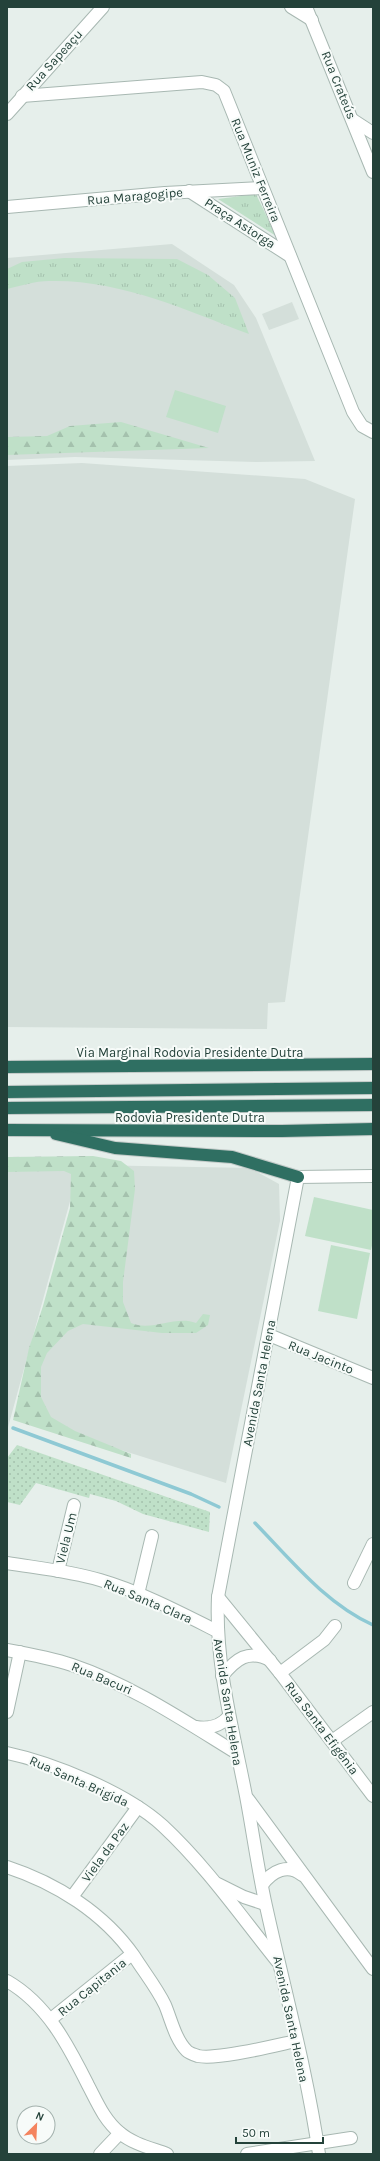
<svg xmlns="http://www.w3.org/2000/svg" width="380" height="2161" viewBox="0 0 380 2161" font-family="Karla,sans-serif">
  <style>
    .built { fill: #d4dfda }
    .grass { fill: url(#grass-dots) }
    .forest { fill: url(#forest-firs) }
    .park { fill: url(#park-tufts) }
    .garden { fill: #bfe0c8 }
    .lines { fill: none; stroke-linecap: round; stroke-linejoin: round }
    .stream { stroke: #8ec9d4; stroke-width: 3.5 }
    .minor-casing { stroke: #a8b8b2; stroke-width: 14 }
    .highway-casing { stroke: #c2cac8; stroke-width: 14 }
    .minor { stroke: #fff; stroke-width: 12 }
    .highway { stroke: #2f6f62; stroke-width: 12 }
    .labels { text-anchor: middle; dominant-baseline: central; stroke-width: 4; stroke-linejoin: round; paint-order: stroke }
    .street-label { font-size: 13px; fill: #24423a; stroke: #f7fbf9 }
  </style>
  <defs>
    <pattern id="grass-dots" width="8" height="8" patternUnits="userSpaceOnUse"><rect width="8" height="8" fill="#bfe0c8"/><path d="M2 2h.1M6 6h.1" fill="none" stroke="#a4c1ad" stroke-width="1.8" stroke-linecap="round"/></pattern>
    <pattern id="forest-firs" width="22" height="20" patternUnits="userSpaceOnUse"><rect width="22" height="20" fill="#bfe0c8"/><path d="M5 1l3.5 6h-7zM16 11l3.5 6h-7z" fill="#a4c1ad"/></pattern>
    <pattern id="park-tufts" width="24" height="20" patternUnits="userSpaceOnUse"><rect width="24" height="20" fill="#bfe0c8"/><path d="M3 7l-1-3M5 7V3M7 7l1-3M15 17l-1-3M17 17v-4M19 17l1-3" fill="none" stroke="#a4c1ad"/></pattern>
  </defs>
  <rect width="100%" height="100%" fill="#e6efeb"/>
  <g class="built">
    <polygon points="172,244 234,285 256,318 315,461 257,462 75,457 7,460 7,258"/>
    <polygon points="292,302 299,319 269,330 262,314"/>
    <polygon points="82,463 305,479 355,499 285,1002 268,1003 267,1029 7,1027 7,466"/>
    <polygon points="80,1165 53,1263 7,1431 7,1166"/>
    <polygon points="88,1165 250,1168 279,1184 280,1221 226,1483 16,1417"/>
  </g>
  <polygon class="grass" points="17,1445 210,1512 209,1532 143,1514 116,1501 90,1494 89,1498 36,1483 20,1505 7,1502 7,1458"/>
  <g class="forest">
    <polygon points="121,422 209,448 7,455 7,437 47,436 70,426"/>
    <path d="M93,1156L121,1161L134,1171L135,1189L123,1282V1302L131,1323C152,1332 175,1315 196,1323L203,1314L210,1315L208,1325L196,1333H162L83,1324L68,1331L47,1353L41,1367V1397L51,1417L75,1431L131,1454V1458L13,1420L29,1348L43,1306L70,1208L71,1174L64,1171L7,1172V1157Z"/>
  </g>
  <g class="park">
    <polygon points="256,194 276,236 218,199"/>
    <path d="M64,258L177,259L208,275L235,298L249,334C186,310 119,279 49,281C35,281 20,286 7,289V269L22,262Z"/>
  </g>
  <g class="garden">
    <polygon points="175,390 226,406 218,433 166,417"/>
    <polygon points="314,1197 373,1210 373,1241 371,1250 305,1236"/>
    <polygon points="331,1245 370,1253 357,1319 318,1311"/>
  </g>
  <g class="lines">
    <g class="stream">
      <polyline points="13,1428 191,1494 219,1507"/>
      <path d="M255,1523C291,1560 325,1603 373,1625"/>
    </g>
    <g class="minor-casing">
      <g id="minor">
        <polyline points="291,7 312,20"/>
        <polyline points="306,7 373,172"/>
        <polyline points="22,96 202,82 216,85 224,91 353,412 362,426 373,432"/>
        <polyline points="7,114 103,7"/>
        <polyline points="353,120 373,133"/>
        <polyline points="189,191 290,256"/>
        <polyline points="7,207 165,193 262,188"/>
        <polyline points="269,1335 373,1378"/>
        <path d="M7,1563C38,1568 70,1571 100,1580C141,1592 179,1612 217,1631"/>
        <polyline points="58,1571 74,1505"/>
        <polyline points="354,1583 373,1544"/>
        <polyline points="138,1594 152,1536"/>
        <polyline points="218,1597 280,1673 373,1796"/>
        <path d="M7,1650C29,1654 51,1658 72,1665C131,1685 183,1720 235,1752"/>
        <polyline points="280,1673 324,1640 335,1626"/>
        <path d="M222,1676C236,1659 248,1649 270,1660"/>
        <polyline points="7,1712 20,1652"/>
        <path d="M196,1727C208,1729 221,1726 229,1716"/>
        <polyline points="332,1741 373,1712"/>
        <path d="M7,1753C54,1763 127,1793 163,1826C206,1866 240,1915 277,1961"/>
        <polyline points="248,1799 373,1969"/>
        <path d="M7,1867C56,1883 104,1913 134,1956C144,1972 157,1988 165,2005C171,2019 175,2039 187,2051C189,2053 195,2055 198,2056C218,2060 273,2046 296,2041"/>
        <polyline points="218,1884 244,1897 265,1904"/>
        <path d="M262,1885C272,1871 288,1863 302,1875"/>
        <polyline points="72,1897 138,1807"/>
        <path d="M7,1981C47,2004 68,2045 88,2085C97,2102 104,2120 120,2133C133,2144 151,2148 167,2154"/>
        <polyline points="51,2019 132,1954"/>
        <polyline points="100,2154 120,2133"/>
        <polyline points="247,2154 351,2138"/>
        <path d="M319,2154C307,2071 284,1988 266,1906C258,1870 253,1833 246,1796C233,1729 215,1665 218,1597L298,1177L373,1176"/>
      </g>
    </g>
    <g class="highway-casing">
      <g id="highway">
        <polyline points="7,1067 373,1064"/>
        <polyline points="7,1092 373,1088"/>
        <polyline points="7,1108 373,1105"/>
        <polyline points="7,1130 282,1131 373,1129"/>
        <polyline points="56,1134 115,1148 232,1157 298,1177"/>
      </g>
    </g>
    <use href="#minor" class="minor"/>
    <use href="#highway" class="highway"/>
  </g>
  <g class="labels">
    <g class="street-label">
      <text transform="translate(54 60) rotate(-48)">Rua Sapeaçu</text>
      <text transform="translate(339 85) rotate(68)">Rua Crateús</text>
      <text transform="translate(256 170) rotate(68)">Rua Muniz Ferreira</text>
      <text transform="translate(135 196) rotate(-5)">Rua Maragogipe</text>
      <text transform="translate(240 223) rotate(33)">Praça Astorga</text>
      <text x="190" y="1052">Via Marginal Rodovia Presidente Dutra</text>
      <text x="190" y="1117">Rodovia Presidente Dutra</text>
      <text transform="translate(321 1357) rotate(22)">Rua Jacinto</text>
      <text transform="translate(259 1383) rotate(-79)">Avenida Santa Helena</text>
      <text transform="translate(66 1538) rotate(-76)">Viela Um</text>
      <text transform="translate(148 1601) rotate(23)">Rua Santa Clara</text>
      <text transform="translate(102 1678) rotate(23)">Rua Bacuri</text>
      <text transform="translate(228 1702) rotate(81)">Avenida Santa Helena</text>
      <text transform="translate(322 1728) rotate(53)">Rua Santa Efigênia</text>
      <text transform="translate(79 1781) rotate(24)">Rua Santa Brigida</text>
      <text transform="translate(105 1852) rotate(-54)">Viela da Paz</text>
      <text transform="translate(92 1987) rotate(-39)">Rua Capitania</text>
      <text transform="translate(291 2019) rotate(78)">Avenida Santa Helena</text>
    </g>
  </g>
  <rect width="380" height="2161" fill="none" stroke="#24423a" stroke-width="16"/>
  <g transform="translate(36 2125) rotate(24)"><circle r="19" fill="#f7fbf9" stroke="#a3b1ad"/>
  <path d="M0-3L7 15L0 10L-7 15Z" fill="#f4845f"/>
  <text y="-6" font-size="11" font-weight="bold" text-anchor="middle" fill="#24423a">N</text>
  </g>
  <path d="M236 2137v6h87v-6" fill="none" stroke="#24423a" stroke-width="2"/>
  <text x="242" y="2137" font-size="12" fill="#24423a" stroke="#f7fbf9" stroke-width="3" paint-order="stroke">50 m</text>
</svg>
